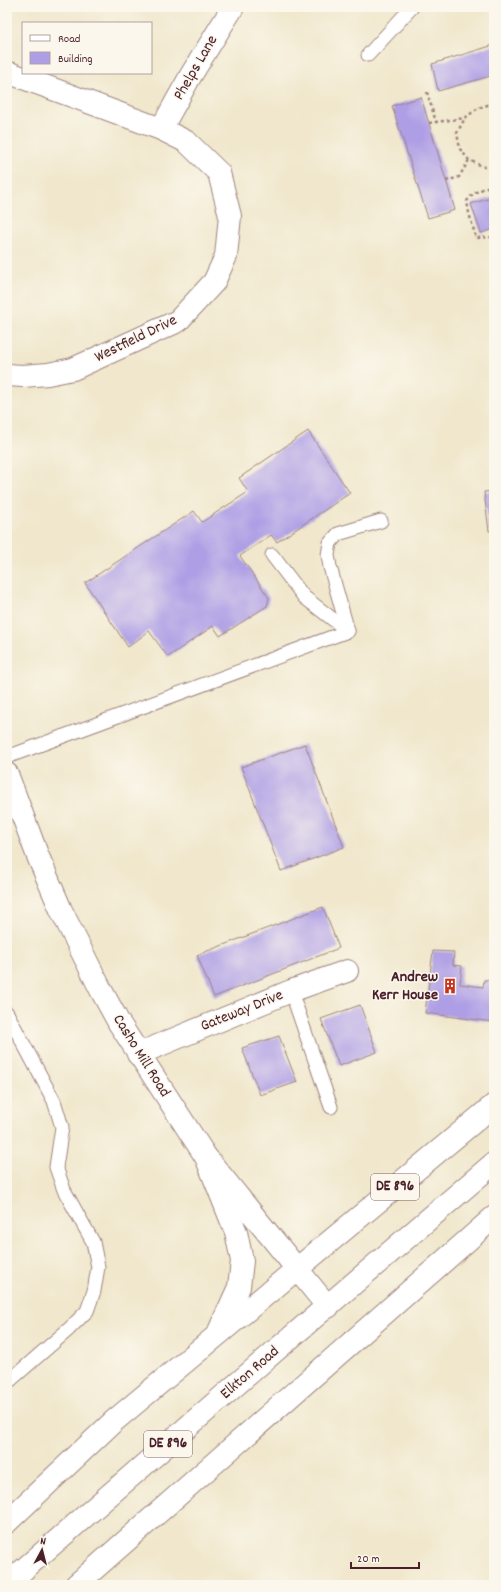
<svg xmlns="http://www.w3.org/2000/svg" width="501" height="1592" viewBox="0 0 501 1592" font-family="Dekko,sans-serif">
  <style>
    .building { fill: #ae9ee5 }
    .lines { fill: none; stroke-linecap: round; stroke-linejoin: round }
    .service-casing { stroke: #9d837c; stroke-width: 15 }
    .minor-casing { stroke: #9d837c; stroke-width: 24 }
    .tertiary-casing { stroke: #9d837c; stroke-width: 24 }
    .primary-casing { stroke: #9d837c; stroke-width: 24 }
    .path { stroke: #9d837c; stroke-width: 2.5; stroke-dasharray: 3 3; stroke-linecap: butt }
    .service { stroke: #fff; stroke-width: 13 }
    .minor { stroke: #fff; stroke-width: 22 }
    .tertiary { stroke: #fff; stroke-width: 22 }
    .primary { stroke: #fff; stroke-width: 22 }
    .labels { text-anchor: middle; dominant-baseline: central; stroke-width: 3; stroke-linejoin: round; paint-order: stroke }
    .shield { fill: #fbf7ec; stroke: #7f6065; stroke-width: 1 }
    .shield-label { font-size: 15px; font-weight: bold; fill: #4a1f2b }
    .street-label { font-size: 16px; fill: #4a1f2b; stroke: #fbf7ec }
    .poi-label { font-size: 16px; font-weight: bold; fill: #4a1f2b; stroke: #fbf7ec; text-anchor: end }
  </style>
  <rect width="100%" height="100%" fill="#fbf7ec"/>
  <filter id="ink" filterUnits="userSpaceOnUse"><feTurbulence type="fractalNoise" baseFrequency=".025" numOctaves="2"/><feDisplacementMap in="SourceGraphic" scale="8" xChannelSelector="R" yChannelSelector="G"/><feConvolveMatrix kernelMatrix="1 2 1 2 8 2 1 2 1" color-interpolation-filters="sRGB"/></filter>
  <filter id="wash" filterUnits="userSpaceOnUse"><feTurbulence type="fractalNoise" baseFrequency=".012" numOctaves="4" result="noise"/><feDisplacementMap in="SourceGraphic" scale="16" xChannelSelector="R" yChannelSelector="G"/><feGaussianBlur stdDeviation="0.9" result="paint"/><feColorMatrix in="noise" values="0 0 0 0 0 0 0 0 0 0 0 0 0 0 0 0 0 1.4 0 .05"/><feComposite in="paint" operator="in"/></filter>
  <g filter="url(#wash)">
    <rect width="100%" height="100%" fill="#f0e7cc"/>
    <g id="blocks">
      <g class="building">
        <polygon points="494,45 494,75 438,91 432,64"/>
        <polygon points="421,97 455,210 428,218 392,106"/>
        <polygon points="494,197 494,229 481,233 471,204"/>
        <polygon points="308,431 350,493 277,542 271,535 240,556 269,598 267,606 220,636 213,626 168,657 149,631 128,647 85,583 194,511 202,522 248,492 239,478"/>
        <polygon points="494,491 494,531 489,531 484,492"/>
        <polygon points="305,744 344,847 281,871 241,767"/>
        <polygon points="323,907 339,948 214,997 197,955"/>
        <polygon points="433,951 454,952 453,965 462,966 460,984 483,987 484,980 491,980 491,987 494,988 493,1022 425,1013"/>
        <polygon points="360,1005 377,1052 339,1066 321,1019"/>
        <polygon points="279,1036 297,1082 260,1095 242,1048"/>
      </g>
    </g>
  </g>
  <g filter="url(#ink)">
    <use href="#blocks" fill-opacity="0" stroke="#9d837c" stroke-width="1"/>
    <g class="lines">
      <g class="service-casing">
        <g id="service">
          <polyline points="368,55 412,7"/>
          <polyline points="272,555 304,597 348,631"/>
          <polyline points="7,757 348,631 330,567 328,555 330,543 338,534 381,521"/>
          <polyline points="291,991 331,1107"/>
          <polyline points="7,1013 54,1101 62,1127 56,1167 64,1190 93,1242 98,1267 94,1291 87,1311 69,1329 7,1383"/>
        </g>
      </g>
      <g class="minor-casing">
        <g id="minor">
          <polyline points="7,72 161,129 187,142 219,173 230,216 226,256 214,282 178,321 73,369 48,374 23,376 7,375"/>
          <polyline points="161,129 191,75 233,7"/>
          <polyline points="138,1054 291,991 347,971"/>
          <polyline points="76,1585 494,1217"/>
        </g>
      </g>
      <g class="tertiary-casing">
        <polyline id="tertiary" points="7,774 37,854 61,910 101,990 119,1023 206,1157 328,1307"/>
      </g>
      <g class="primary-casing">
        <g id="primary">
          <polyline points="206,1157 236,1232 242,1261 239,1287 219,1331"/>
          <polyline points="7,1522 114,1421 494,1105"/>
          <polyline points="7,1584 275,1351 494,1163"/>
        </g>
      </g>
      <g class="path">
        <polyline points="427,92 436,122"/>
        <polyline points="494,103 478,108 465,118 457,133 460,149 469,160 484,167 494,166"/>
        <polyline points="429,123 465,118"/>
        <polyline points="446,181 459,177 469,160"/>
        <polyline points="494,184 474,193 467,201 469,213 476,238 494,237"/>
      </g>
      <use href="#service" class="service"/>
      <use href="#minor" class="minor"/>
      <use href="#tertiary" class="tertiary"/>
      <use href="#primary" class="primary"/>
    </g>
  </g>
  <defs>
    <g id="building-bare" transform="scale(1.2)"><path d="M-4-6H4V6H1V3H-1V6H-4ZM-2.5-4.3h1.7v1.8h-1.7ZM.8-4.3h1.7v1.8H.8ZM-2.5-1h1.7V.8h-1.7ZM.8-1h1.7V.8H.8Z" fill="#c8321e" stroke="#fbf7ec" stroke-width="2.5" paint-order="stroke"/></g>
  </defs>
  <g fill-rule="evenodd">
    <use href="#building-bare" x="450" y="986"/>
  </g>
  <g class="labels">
    <g class="shield">
      <rect x="371" y="1174" width="48" height="26" rx="3"/>
      <rect x="144" y="1431" width="48" height="26" rx="3"/>
    </g>
    <g class="shield-label">
      <text x="395" y="1187">DE 896</text>
      <text x="168" y="1444">DE 896</text>
    </g>
    <g class="street-label">
      <text transform="translate(196 68) rotate(-60)">Phelps Lane</text>
      <text transform="translate(136 339) rotate(-26)">Westfield Drive</text>
      <text transform="translate(242 1011) rotate(-22)">Gateway Drive</text>
      <text transform="translate(141 1056) rotate(58)">Casho Mill Road</text>
      <text transform="translate(250 1373) rotate(-41)">Elkton Road</text>
    </g>
    <g class="poi-label">
      <text x="438" y="977">Andrew<tspan x="438" dy="18">Kerr House</tspan></text>
    </g>
  </g>
  <rect width="501" height="1592" fill="none" stroke="#fbf7ec" stroke-width="24"/>
  <rect x="22" y="22" width="130" height="52" fill="#fbf7ec" stroke="#b4a19f"/>
  <rect x="30" y="35" width="20" height="6" fill="#ffffff" stroke="#b4a19f"/>
  <text x="58" y="42" font-size="12" fill="#4a1f2b">Road</text>
  <rect x="30" y="52" width="20" height="12" fill="#ae9ee5" stroke="#b4a19f"/>
  <text x="58" y="62" font-size="12" fill="#4a1f2b">Building</text>
  <g transform="translate(42 1550) rotate(7)" stroke="#fbf7ec" stroke-width="3" paint-order="stroke">
  <path d="M0-3L7 15L0 10L-7 15Z" fill="#4a1f2b"/>
  <text y="-6" font-size="11" font-weight="bold" text-anchor="middle" fill="#4a1f2b">N</text>
  </g>
  <path d="M351 1562v6h68v-6" fill="none" stroke="#4a1f2b" stroke-width="2"/>
  <text x="357" y="1562" font-size="12" fill="#4a1f2b" stroke="#fbf7ec" stroke-width="3" paint-order="stroke">20 m</text>
</svg>
